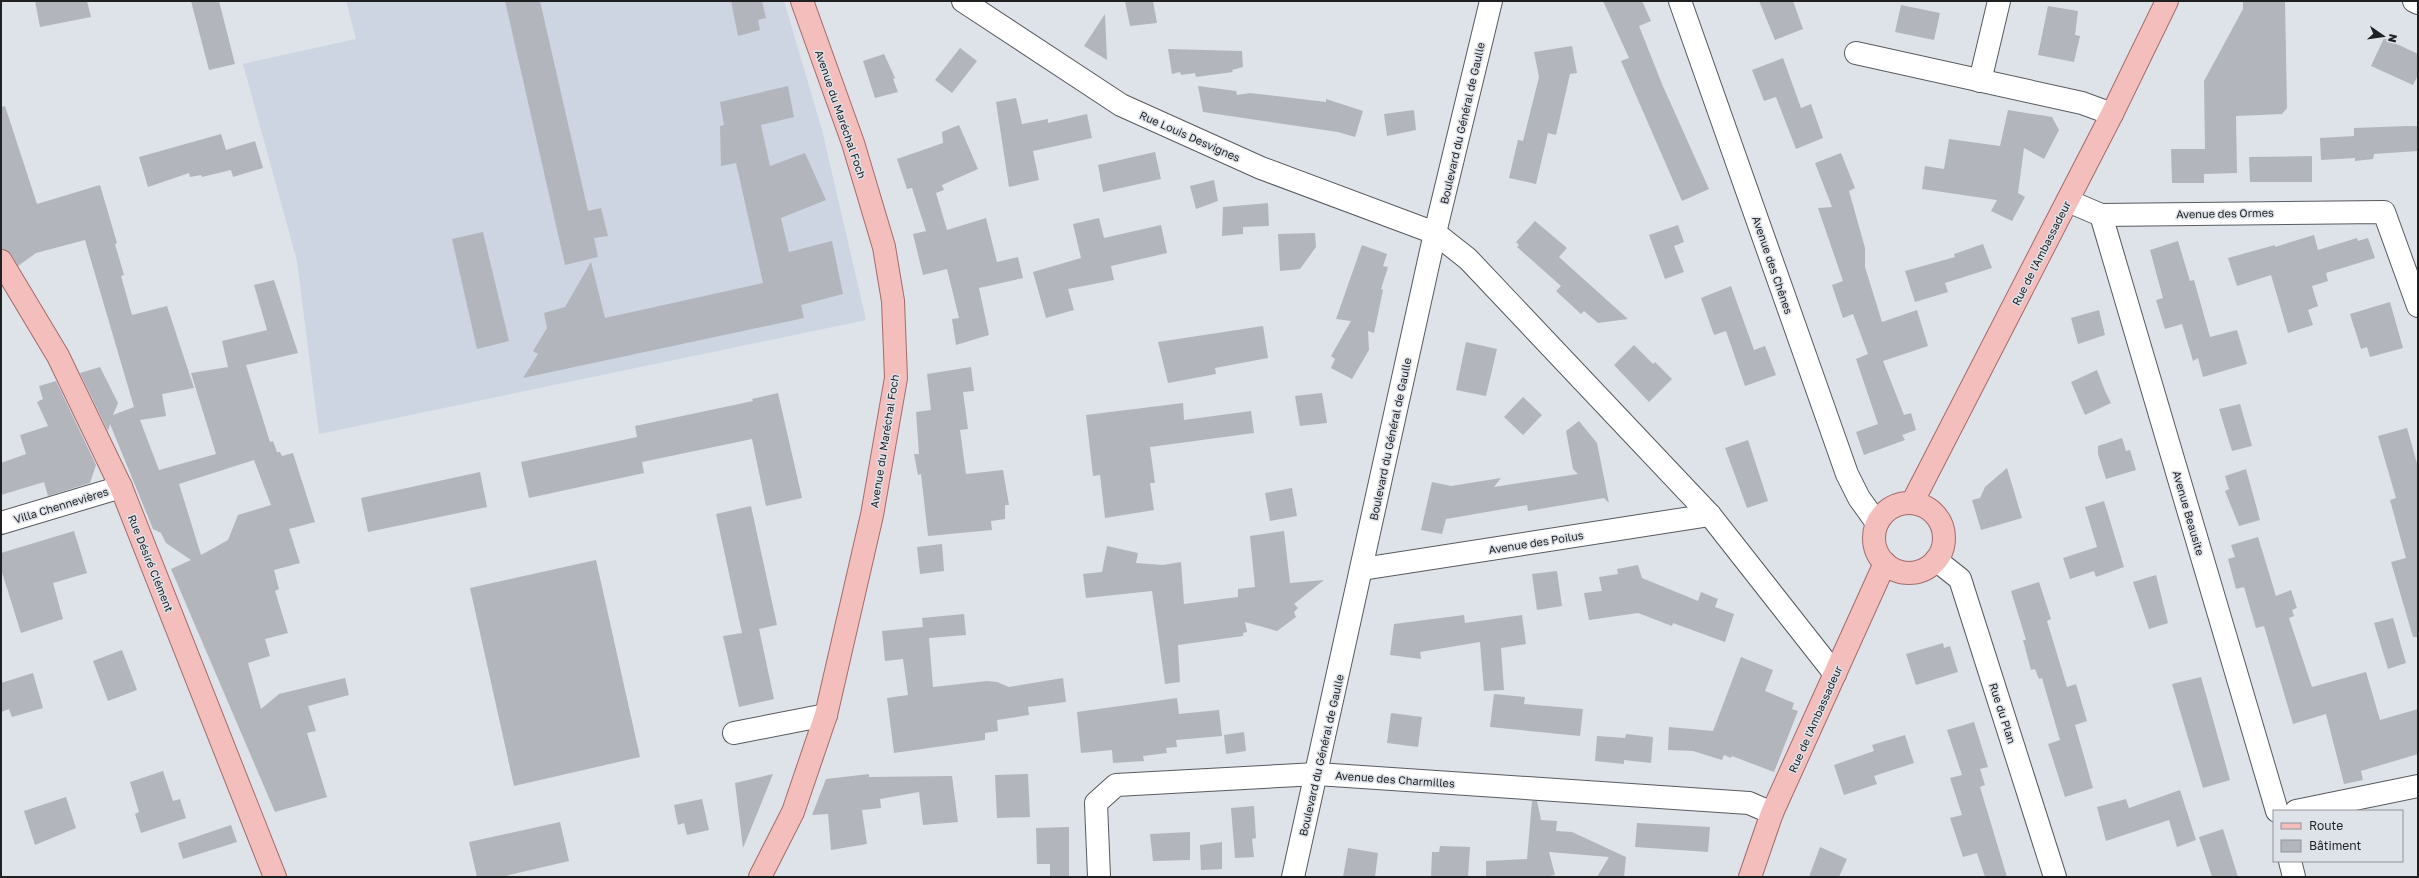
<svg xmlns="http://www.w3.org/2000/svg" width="2419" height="878" viewBox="0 0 2419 878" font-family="'Golos Text',sans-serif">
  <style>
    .built { fill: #ccd5e1 }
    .building { fill: #b2b6bc; fill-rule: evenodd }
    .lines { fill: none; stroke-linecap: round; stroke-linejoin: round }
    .minor-casing { stroke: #575a5f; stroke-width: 24 }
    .major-casing { stroke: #a46b6a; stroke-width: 24 }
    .minor { stroke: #fff; stroke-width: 22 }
    .major { stroke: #f4bebc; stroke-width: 22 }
    .labels { text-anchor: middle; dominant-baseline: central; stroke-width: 3; stroke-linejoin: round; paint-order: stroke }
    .street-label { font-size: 11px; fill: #1e2022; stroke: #dee2e9 }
  </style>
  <rect width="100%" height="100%" fill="#dee2e9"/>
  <polygon class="built" points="346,1 784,1 822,130 866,320 319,434 297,261 243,64 356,39"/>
  <g class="building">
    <polygon points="35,1 87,1 91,17 40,27"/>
    <polygon points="191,1 219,1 235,64 209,70"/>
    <polygon points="505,1 540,1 588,211 601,208 608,236 594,238 598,257 565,265"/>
    <polygon points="731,1 762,1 766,18 758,20 760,30 738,36"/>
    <polygon points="1125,1 1153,1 1157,23 1130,26"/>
    <polygon points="1603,1 1642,1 1651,21 1639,26 1662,84 1709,189 1682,201 1621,61 1629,58"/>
    <polygon points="1759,1 1793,1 1803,29 1775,40"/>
    <polygon points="2243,1 2285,1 2287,108 2282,114 2236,116 2237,173 2204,174 2204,183 2172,183 2171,149 2205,149 2204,81 2243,9"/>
    <polygon points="1901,5 1940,13 1934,40 1895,32"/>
    <polygon points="2048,6 2078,11 2075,35 2080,36 2074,62 2038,55"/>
    <polygon points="1105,14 1107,60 1084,46"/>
    <polygon points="2384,38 2418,54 2418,75 2413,85 2371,66"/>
    <polygon points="1572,46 1577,73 1570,74 1556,135 1548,133 1536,184 1509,178 1518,140 1523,141 1539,77 1534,52"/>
    <polygon points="960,48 977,61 952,93 935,80"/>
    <polygon points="1168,49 1242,51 1243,67 1232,70 1233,72 1196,77 1195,73 1181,75 1180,72 1172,74"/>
    <polygon points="884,54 895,78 893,79 898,92 875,98 863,61"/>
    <polygon points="1783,58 1801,108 1811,104 1823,138 1796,149 1776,97 1764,101 1752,70"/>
    <polygon points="788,86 794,117 761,125 770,166 805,153 826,200 781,218 789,252 832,241 843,294 801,305 804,318 523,378 538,354 533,351 547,328 544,313 565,307 591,262 605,318 763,283 736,163 721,166 720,126 724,125 720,102"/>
    <polygon points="1198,86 1236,91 1237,95 1250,93 1326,102 1326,99 1363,111 1355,137 1338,132 1203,112"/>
    <polygon points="1016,98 1022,124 1048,119 1048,123 1087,114 1092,138 1033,151 1039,180 1009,187 996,102"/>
    <path d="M5,106L37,204L100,185L117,243L115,244L124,275L121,276L132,315L167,306L194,388L162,394L166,416L140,420L159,470L216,454L191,373L228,367L222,341L267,330L254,285L274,280L298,353L246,365L270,442L273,441L277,452H280L282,456L293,453L315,522L289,529L300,563L274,570L279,589L275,591L288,633L265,639L270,656L248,663L261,709L279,694L345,678L349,695L308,706L316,731L307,733L327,797L275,812L171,569L191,560L166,543L161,533L153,529L110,424L108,431L80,373L100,367L118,403L113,415L134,407L85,240L36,253L18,266L11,254L1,249V107ZM254,460L271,505L238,515L228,540L201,555L179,484Z"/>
    <polygon points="1414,110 1416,130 1387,136 1384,114"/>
    <polygon points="2008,110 2052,117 2059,130 2044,159 2024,148 2018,193 2025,197 2012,221 1991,211 1997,200 1922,189 1925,166 1944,169 1949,139 2000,146"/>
    <polygon points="959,125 978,169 942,185 944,190 936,193 947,230 986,218 997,262 1018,257 1023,278 979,288 989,335 956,345 952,319 959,318 947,269 923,275 913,234 926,231 912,188 907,189 897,159 943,143 942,132"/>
    <polygon points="2407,126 2418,126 2418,151 2374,154 2373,159 2355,161 2355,158 2321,160 2320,138 2354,136 2354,128"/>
    <polygon points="221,134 226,150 255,141 263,168 233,177 231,170 202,177 201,175 190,177 189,173 148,187 139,157"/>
    <polygon points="1155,152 1161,179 1103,192 1098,165"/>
    <polygon points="1841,153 1855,188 1849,191 1865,248 1865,267 1882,322 1917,310 1928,346 1883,361 1904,415 1911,413 1916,430 1902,435 1905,440 1864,455 1856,432 1878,424 1856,359 1868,354 1853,314 1843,318 1832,285 1843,281 1818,208 1832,207 1815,163"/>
    <polygon points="2312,156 2312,182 2250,182 2249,157"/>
    <polygon points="1214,180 1218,201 1196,209 1190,186"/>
    <polygon points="1268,203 1269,226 1243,227 1243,234 1222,236 1223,207"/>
    <polygon points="1099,218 1104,238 1161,225 1167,253 1111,266 1114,280 1068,289 1074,310 1046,318 1033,272 1081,258 1073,224"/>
    <polygon points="1535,221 1567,248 1559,257 1628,319 1598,323 1584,311 1581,314 1556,291 1561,286 1517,247 1519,245 1516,242"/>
    <polygon points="1678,225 1684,242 1674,246 1684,272 1665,279 1649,235"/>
    <polygon points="483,232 509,341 477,349 452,239"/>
    <polygon points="1315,233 1316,247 1300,269 1280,271 1278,234"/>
    <polygon points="2314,235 2318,250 2357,238 2358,241 2368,238 2375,258 2326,273 2328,281 2312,286 2318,306 2308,310 2313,325 2288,333 2271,275 2237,286 2228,258 2275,245 2275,247"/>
    <polygon points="2178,241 2190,281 2194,280 2210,337 2237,330 2247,364 2203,377 2198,358 2193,361 2182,324 2165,329 2156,300 2163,298 2150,250"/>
    <polygon points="1983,244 1992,268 1945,283 1948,292 1915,302 1905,271 1955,257 1954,254"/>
    <polygon points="1362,245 1387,254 1383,266 1388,267 1381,289 1383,290 1374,333 1368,331 1369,350 1352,379 1331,368 1335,359 1331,356 1351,321 1336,319"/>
    <polygon points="1731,286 1754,350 1765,346 1776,375 1745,386 1726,331 1714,335 1701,298"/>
    <polygon points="2390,302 2403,348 2370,357 2367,347 2361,349 2350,314"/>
    <polygon points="2099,310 2105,335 2078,344 2071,318"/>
    <polygon points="1263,326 1268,358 1215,368 1216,374 1168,383 1158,342"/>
    <polygon points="1466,342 1497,349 1486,396 1456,390"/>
    <polygon points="1634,345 1653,364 1655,362 1672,379 1649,402 1614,365"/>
    <polygon points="971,367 974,391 963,392 968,429 960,430 966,474 1003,470 1009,505 1005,505 1005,519 991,521 992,530 928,536 921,474 918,475 914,454 919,454 916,412 931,410 927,374"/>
    <polygon points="2097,370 2105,391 2111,403 2085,415 2071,382"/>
    <polygon points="56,381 96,465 90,483 48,496 44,482 1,495 1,463 26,454 20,435 48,426 37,402 43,399 39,386"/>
    <polygon points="778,393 802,498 766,506 752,439 642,462 644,473 529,498 521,462 637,437 635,426 753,401 752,399"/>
    <polygon points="1322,393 1327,423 1300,426 1295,396"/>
    <polygon points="1523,397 1542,415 1523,435 1504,417"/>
    <polygon points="1183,403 1184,420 1251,411 1254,433 1150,447 1155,483 1150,483 1154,510 1105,518 1100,475 1093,476 1086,415"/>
    <polygon points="2240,404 2252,446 2232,451 2219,409"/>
    <polygon points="1579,421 1597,443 1609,503 1604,498 1528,511 1527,505 1446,519 1442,534 1421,530 1432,482 1451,486 1501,478 1494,487 1578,474 1573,469 1566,431"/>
    <polygon points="2407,428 2418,467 2418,637 2413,637 2391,562 2406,558 2390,500 2396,498 2378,436"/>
    <polygon points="2122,438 2126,451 2130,450 2136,470 2106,479 2098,454 2098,446"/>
    <polygon points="1748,440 1768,501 1747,508 1725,448"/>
    <polygon points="2007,468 2022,518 1981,530 1972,500 1980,498 1985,487"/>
    <polygon points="2246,469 2260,520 2239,526 2225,491 2229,489 2225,476"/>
    <polygon points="480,472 487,507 368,532 361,498"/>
    <polygon points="1292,488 1297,516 1270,521 1265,493"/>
    <polygon points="2104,501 2124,567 2096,577 2094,571 2070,579 2063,558 2097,547 2085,507"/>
    <polygon points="751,506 777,625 759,629 774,699 739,707 723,636 742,633 716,514"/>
    <polygon points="74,531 87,573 53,583 63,619 21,633 1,569 1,553"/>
    <polygon points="1284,531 1290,583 1324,580 1294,604 1298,608 1294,612 1296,617 1277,631 1245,622 1247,632 1243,633 1243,636 1178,645 1180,682 1165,684 1152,591 1086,598 1083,574 1102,572 1107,546 1138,553 1136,563 1163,565 1181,562 1184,604 1238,597 1238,589 1255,587 1250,536"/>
    <polygon points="2258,537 2276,596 2291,590 2297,608 2292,610 2294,616 2289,618 2312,687 2366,672 2380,720 2418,709 2418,754 2361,771 2363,780 2344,784 2326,714 2293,724 2264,626 2256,628 2244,587 2236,589 2228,559 2235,557 2231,545"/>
    <polygon points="942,544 944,571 920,574 917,547"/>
    <polygon points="596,560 640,757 514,786 470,588"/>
    <polygon points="1638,565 1642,578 1698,601 1701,592 1718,599 1715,607 1734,614 1725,642 1673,623 1672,626 1638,613 1589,620 1584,593 1602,591 1599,577 1618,574 1617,569"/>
    <polygon points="1557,571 1562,606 1537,610 1532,574"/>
    <polygon points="2156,575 2168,623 2149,629 2133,582"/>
    <polygon points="2039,582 2051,619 2047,621 2067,687 2076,684 2087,721 2075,725 2093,788 2065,797 2048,744 2060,740 2042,678 2039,679 2035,669 2031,670 2023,640 2026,640 2011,591"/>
    <polygon points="964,614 966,635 929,638 933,687 987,681 997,682 1009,687 1063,678 1066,702 1028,707 1029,715 997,720 998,731 985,733 985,740 894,753 887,698 908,695 903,659 885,661 882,631 923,627 922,618"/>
    <polygon points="1464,615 1465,623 1522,615 1526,644 1501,648 1504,690 1484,691 1480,642 1420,652 1421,659 1390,655 1394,624"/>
    <polygon points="2393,618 2406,663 2388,669 2374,623"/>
    <polygon points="1943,643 1944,648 1950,646 1958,672 1916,685 1906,654"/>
    <polygon points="122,650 137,690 108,701 93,661"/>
    <polygon points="1741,657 1773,670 1765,691 1794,703 1792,709 1798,711 1774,772 1732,756 1731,758 1724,755 1722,760 1693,751 1668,750 1669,727 1713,731"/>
    <polygon points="33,673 43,708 12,717 9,709 1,712 1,683"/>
    <polygon points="2201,677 2230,780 2203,788 2172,684"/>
    <polygon points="1494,694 1525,697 1524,704 1583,709 1580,736 1490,727"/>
    <polygon points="1177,698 1179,714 1219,710 1222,736 1176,740 1177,747 1166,748 1167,753 1143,756 1144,761 1113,763 1112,750 1081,753 1077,712"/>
    <polygon points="1391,713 1422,717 1418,747 1387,743"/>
    <polygon points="1974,722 1988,767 1980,769 1985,785 1980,787 2007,877 1985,877 1977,853 1963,857 1950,818 1962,815 1950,778 1962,775 1947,730"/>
    <polygon points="1244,732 1246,751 1226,754 1224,735"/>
    <polygon points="1626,734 1653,737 1651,763 1624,760 1624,764 1595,761 1597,736 1625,738"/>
    <polygon points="1905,735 1914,763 1874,776 1877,784 1844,795 1834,765 1874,751 1872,745"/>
    <polygon points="163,771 173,801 180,799 186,818 141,833 135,814 139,812 130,782"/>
    <polygon points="773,774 759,809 743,848 735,783"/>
    <polygon points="869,774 869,777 952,776 958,822 923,825 919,792 880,799 881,808 862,810 867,844 831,850 828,814 812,815 826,779"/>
    <polygon points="1028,774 1030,817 997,818 995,775"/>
    <polygon points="2180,790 2196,840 2177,847 2169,820 2106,841 2097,807 2126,799 2129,808"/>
    <polygon points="66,797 76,828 35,845 24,811"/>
    <polygon points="702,799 709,830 687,835 684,823 678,825 674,805"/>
    <polygon points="1532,801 1537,801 1541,820 1557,821 1556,831 1572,832 1626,857 1624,877 1597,877 1609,857 1549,852 1555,875 1544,877 1486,877 1486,861 1527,859"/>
    <polygon points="1254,806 1256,838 1252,839 1254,857 1235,858 1231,808"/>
    <polygon points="560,822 569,861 501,877 477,877 469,842"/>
    <polygon points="1637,823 1710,827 1708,852 1635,847"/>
    <polygon points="231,825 237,842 183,859 178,843"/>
    <polygon points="1069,827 1069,876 1050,877 1050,864 1037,864 1036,828"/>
    <polygon points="2223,829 2238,877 2212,877 2199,837"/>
    <polygon points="1190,832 1190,860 1153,861 1150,834"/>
    <polygon points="1222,842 1222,869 1201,870 1200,845"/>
    <polygon points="1440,846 1470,847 1468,877 1431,877 1432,852 1439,852"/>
    <polygon points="1820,847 1847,859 1839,877 1809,877"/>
    <polygon points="1348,848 1378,853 1375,877 1343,877"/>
  </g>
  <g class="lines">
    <g class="minor-casing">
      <g id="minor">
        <polyline points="963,1 1121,105 1261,168 1435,233 1468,259 1710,515 1835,674"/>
        <polyline points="1680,1 1847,474 1859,498 1877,523"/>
        <polyline points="2414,1 2418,3"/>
        <polyline points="1856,53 2082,103 2112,114"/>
        <polyline points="1980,81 1999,1"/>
        <polyline points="2068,201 2101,215 2384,212 2418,306"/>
        <polyline points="2101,215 2277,811"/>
        <polyline points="1,523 121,487"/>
        <polyline points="1936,560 1960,579 2055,877"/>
        <polyline points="1362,569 1710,515"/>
        <polyline points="734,733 826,715"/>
        <polyline points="2296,811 2418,786"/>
        <polyline points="2290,861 2294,877"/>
        <polyline points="1099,877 1096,803 1116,785 1317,774 1749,803 1772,813"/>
        <polyline points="1293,877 1435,233 1491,1"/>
      </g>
    </g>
    <g class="major-casing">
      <g id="major">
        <polyline points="1,261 58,356 121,487 275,877"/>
        <polyline points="1912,503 2112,114 2167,1"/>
        <circle cx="1909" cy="538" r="35"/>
        <polyline points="760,877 793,812 826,715 872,515 896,378 893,301 884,247 853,143 802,1"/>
        <polyline points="1750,877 1772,813 1885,563"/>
      </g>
    </g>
    <use href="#minor" class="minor"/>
    <use href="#major" class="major"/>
  </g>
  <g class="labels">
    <g class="street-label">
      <text transform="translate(841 114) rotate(71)">Avenue du Maréchal Foch</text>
      <text transform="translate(1462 123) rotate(-77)">Boulevard du Général de Gaulle</text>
      <text transform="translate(1190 136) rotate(24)">Rue Louis Desvignes</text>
      <text transform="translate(2225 213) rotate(-1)">Avenue des Ormes</text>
      <text transform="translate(2041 253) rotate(-63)">Rue de l'Ambassadeur</text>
      <text transform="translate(1773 265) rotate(71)">Avenue des Chênes</text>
      <text transform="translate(1390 439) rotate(-78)">Boulevard du Général de Gaulle</text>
      <text transform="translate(884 441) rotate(-81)">Avenue du Maréchal Foch</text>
      <text transform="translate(61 505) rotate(-17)">Villa Chennevières</text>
      <text transform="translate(2189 513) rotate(74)">Avenue Beausite</text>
      <text transform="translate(1536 542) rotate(-9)">Avenue des Poilus</text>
      <text transform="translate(151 563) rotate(68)">Rue Désiré Clément</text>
      <text transform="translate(2003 713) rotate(72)">Rue du Plan</text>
      <text transform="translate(1815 719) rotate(-66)">Rue de l'Ambassadeur</text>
      <text transform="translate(1321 755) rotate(-77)">Boulevard du Général de Gaulle</text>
      <text transform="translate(1395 779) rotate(4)">Avenue des Charmilles</text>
    </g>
  </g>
  <rect width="2419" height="878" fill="none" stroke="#1e2022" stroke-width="4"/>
  <rect x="2273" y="810" width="130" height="52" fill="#dee2e9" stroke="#919499"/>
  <rect x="2281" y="823" width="20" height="6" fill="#f4bebc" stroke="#919499"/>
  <text x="2309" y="830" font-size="12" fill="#1e2022">Route</text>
  <rect x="2281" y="840" width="20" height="12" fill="#b2b6bc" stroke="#919499"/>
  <text x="2309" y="850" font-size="12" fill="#1e2022">Bâtiment</text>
  <g transform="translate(2383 36) rotate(103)" stroke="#dee2e9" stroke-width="3" paint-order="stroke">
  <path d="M0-3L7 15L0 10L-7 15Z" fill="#1e2022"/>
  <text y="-6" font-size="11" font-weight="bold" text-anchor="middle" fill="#1e2022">N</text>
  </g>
</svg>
